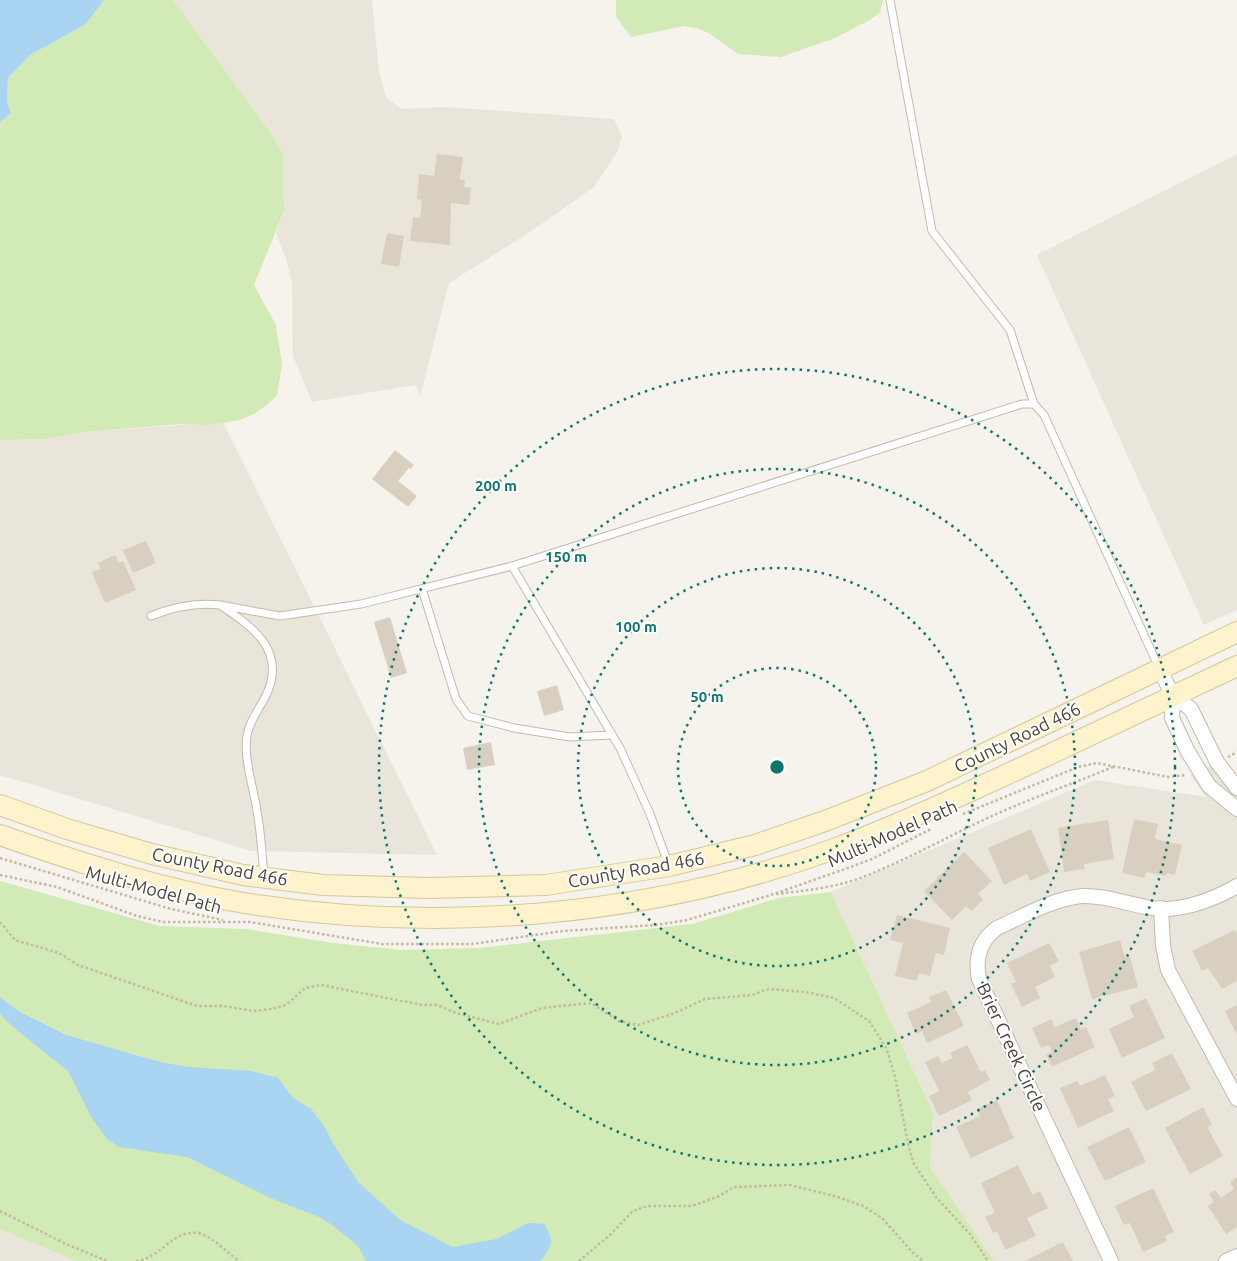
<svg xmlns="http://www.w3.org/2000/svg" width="1237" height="1261" viewBox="0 0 1237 1261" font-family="Ubuntu,sans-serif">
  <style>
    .residential { fill: #eae5da }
    .green { fill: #d2eab5 }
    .water { fill: #a9d4f2 }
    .building { fill: #d8cfc1 }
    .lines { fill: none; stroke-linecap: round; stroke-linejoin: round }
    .service-casing { stroke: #c2bbae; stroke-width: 9 }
    .minor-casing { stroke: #c2bbae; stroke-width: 16 }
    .secondary-casing { stroke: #d6c79b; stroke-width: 22 }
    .path { stroke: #c4b79f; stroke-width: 2.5; stroke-dasharray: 2.5 2.5; stroke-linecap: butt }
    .service { stroke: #fff; stroke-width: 7 }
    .minor { stroke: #fff; stroke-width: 14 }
    .secondary { stroke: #fff3cd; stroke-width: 20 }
    .ring { fill: none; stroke: #0f766e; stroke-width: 2.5; stroke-dasharray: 2.5 5 }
    .labels { text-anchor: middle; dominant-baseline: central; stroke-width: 4; stroke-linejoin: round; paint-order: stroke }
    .street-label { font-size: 18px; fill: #4b4439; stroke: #fff }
    .centre { fill: #0f766e; stroke: #fff; stroke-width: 2.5 }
    .ring-label { font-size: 15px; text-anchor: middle; font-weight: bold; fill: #0f766e; stroke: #fff; stroke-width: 4; stroke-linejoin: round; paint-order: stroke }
  </style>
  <rect width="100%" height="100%" fill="#f6f3ec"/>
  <g class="residential">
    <polygon points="173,0 372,0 379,71 386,97 401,109 445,107 614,119 622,136 618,151 594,187 530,232 449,283 420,397 416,385 312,402 293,356 292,283 287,262 276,233 284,211 283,153 267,128"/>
    <polygon points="1237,154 1237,610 1204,625 1037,255"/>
    <polygon points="223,422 437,855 252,851 0,775 0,440 48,439 85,432"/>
    <polygon points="1223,760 1235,778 1237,775 1237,1261 994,1261 930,1167 933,1113 831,892 1095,780 1206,797 1190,775"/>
    <polygon points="0,1229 76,1261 0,1261"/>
  </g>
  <g class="green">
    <polygon points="104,0 173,0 267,128 283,153 284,211 254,285 276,325 282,365 277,395 268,404 254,414 240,420 208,425 181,424 85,432 48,439 0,440 0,122 11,113 7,103 8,78 30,55 86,24"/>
    <polygon points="616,0 883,0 880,12 870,20 835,38 781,57 738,54 710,34 697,28 684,26 631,37 616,17"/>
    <polygon points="0,881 160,926 247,929 333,943 402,950 479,948 692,924 779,898 831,892 933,1113 930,1167 994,1261 76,1261 0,1229"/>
  </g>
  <g class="water">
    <polygon points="0,0 104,0 86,24 30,55 8,78 7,103 11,113 0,122"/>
    <path d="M0,997L18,1011L66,1035L160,1062L188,1067L251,1071L278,1078L292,1097L312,1110L324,1126L334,1145L358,1182L400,1220L453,1247L497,1239L528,1223L544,1224C554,1240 553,1245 541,1261H366L358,1246L332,1225L319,1217L273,1199L187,1157L119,1147L107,1139L91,1117L68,1071L12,1026L0,1014Z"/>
  </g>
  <g class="building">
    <polygon points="437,154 463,157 460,179 465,180 464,187 471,188 469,205 451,203 450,245 410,241 413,217 420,218 422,200 417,199 419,174 434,176"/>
    <polygon points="387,233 404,236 399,267 381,264"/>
    <polygon points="395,450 414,465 411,469 409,468 398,481 417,496 408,507 372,479"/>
    <polygon points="146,541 156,563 133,573 123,550"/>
    <polygon points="115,555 119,563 123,561 136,590 105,603 92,572 101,569 98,563"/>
    <polygon points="390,617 407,673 391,678 374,622"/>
    <polygon points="557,685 564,710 544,716 537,691"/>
    <polygon points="491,742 495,765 467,770 463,748"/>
    <polygon points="1134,819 1158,824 1155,839 1182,845 1175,875 1167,873 1166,876 1146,872 1145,878 1122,873"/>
    <polygon points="1108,820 1114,859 1084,864 1085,869 1064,872 1058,828"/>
    <polygon points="1031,829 1050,872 1030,881 1027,874 1004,885 988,848"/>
    <polygon points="964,852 992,881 978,894 983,900 971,911 966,906 952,920 924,891"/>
    <polygon points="897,915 950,928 944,955 936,953 930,976 919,973 917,981 895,976 903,943 890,940"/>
    <polygon points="1235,930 1237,934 1237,981 1222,989 1208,968 1202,971 1192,951"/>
    <polygon points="1120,940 1125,958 1130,957 1138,987 1092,999 1079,952"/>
    <polygon points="1049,943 1059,961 1050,966 1055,977 1035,987 1040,998 1022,1007 1011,984 1016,982 1007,963"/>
    <polygon points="946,990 964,1026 927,1043 922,1031 916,1034 907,1013 931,1002 929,997"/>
    <polygon points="1146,998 1165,1038 1122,1058 1109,1029 1134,1017 1129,1006"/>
    <polygon points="1237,1005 1237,1035 1225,1011"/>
    <polygon points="1076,1018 1081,1029 1086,1027 1095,1047 1052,1067 1046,1054 1052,1052 1049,1045 1041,1048 1032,1028 1051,1019 1055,1027"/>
    <polygon points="967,1045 981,1072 985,1070 990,1080 968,1092 972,1100 939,1116 929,1096 939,1091 925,1062 938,1056 942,1063 953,1058 950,1053"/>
    <polygon points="1172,1053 1191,1089 1146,1111 1131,1082 1155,1070 1152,1063"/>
    <polygon points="1105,1075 1115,1096 1108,1099 1114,1111 1078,1128 1060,1088 1077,1081 1080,1086"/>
    <polygon points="997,1100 1014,1138 971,1158 956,1127 980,1116 977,1109"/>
    <polygon points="1203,1107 1212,1125 1207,1127 1223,1156 1190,1174 1165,1128"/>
    <polygon points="1129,1127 1146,1162 1105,1181 1087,1147"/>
    <polygon points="1018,1165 1033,1195 1040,1191 1048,1208 1027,1218 1036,1236 1005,1250 997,1231 993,1233 985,1217 995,1213 981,1183"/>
    <polygon points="1237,1177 1237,1227 1226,1234 1208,1206 1214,1202 1209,1194 1215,1190 1221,1198 1234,1189 1230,1182"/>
    <polygon points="1153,1188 1174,1232 1165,1236 1167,1241 1143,1252 1130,1223 1124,1225 1115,1206"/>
    <polygon points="1063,1242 1073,1261 1025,1261"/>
  </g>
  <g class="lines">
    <g class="service-casing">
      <g id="service">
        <polyline points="890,0 932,231 1010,330 1034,404"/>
        <polyline points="512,566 620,748 650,814 668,863"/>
        <polyline points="422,589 456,699 468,716 514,728 570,737 612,735"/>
        <path d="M151,616C173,607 196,602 220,605"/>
        <path d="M264,876C262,854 261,833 257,811C254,790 243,757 247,736C249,720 262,706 268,691C285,648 251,626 220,605L280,616L361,604L512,566L1022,404H1034L1044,415L1159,668"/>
      </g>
    </g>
    <g class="minor-casing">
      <g id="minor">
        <polyline points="1159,668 1173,696 1191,709 1217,762 1237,788"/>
        <polyline points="1173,696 1172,718 1188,752 1209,786 1237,809"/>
        <polyline points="1161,908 1163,946 1168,970 1237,1099"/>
        <path d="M1111,1261L979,979C975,959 979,941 997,928C1024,916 1052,899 1082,896C1104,895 1124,903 1146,907C1176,914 1211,901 1237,886"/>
        <polyline points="1226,1261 1237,1256"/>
      </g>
    </g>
    <g class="secondary-casing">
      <g id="secondary">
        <polyline points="0,805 67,829 152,854 243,875 323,885 428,888 546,885 669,866 755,845 825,821 927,781 1237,632"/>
        <path d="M0,835C80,863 161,889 244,903C439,934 648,917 834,849C899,825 962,795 1025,766C1096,733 1166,699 1237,666"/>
      </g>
    </g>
    <g class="path">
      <polyline points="1228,757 1237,752"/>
      <polyline points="963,814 1078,767 1097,763 1168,777 1186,775"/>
      <polyline points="0,858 171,909 223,920"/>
      <polyline points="0,875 57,887 137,916 163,922 250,922 382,944 472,944 563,931 656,925 687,920 771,895 845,869 872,859 931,829"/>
      <path d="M776,894C803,891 829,888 855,880C896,865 936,843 975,824C1020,802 1067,786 1113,767"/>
      <polyline points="0,922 15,940 59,953 78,965 197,1006 224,1006 253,1011 272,1009 286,1005 305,988 321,985 422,1005 437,1005 456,1013 499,1024 542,1008 591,1003 619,1021 638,1025 675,1013 705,999 752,995 769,989 806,992 834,998 869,1021 878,1035 887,1050 895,1077 909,1148 914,1164 936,1197 970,1234 988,1261"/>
      <polyline points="0,1211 66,1244 107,1261"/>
      <path d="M136,1261C160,1259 173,1229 198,1233C213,1236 227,1254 240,1261"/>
      <polyline points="579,1261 611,1234 633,1211 647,1206 692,1206 719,1196 734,1187 790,1185 838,1197 863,1206 882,1218 914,1254 924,1261"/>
    </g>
    <use href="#service" class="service"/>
    <use href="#minor" class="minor"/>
    <use href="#secondary" class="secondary"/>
  </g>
  <g class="ring">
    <circle cx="777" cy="767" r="99"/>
    <circle cx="777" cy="767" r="199"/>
    <circle cx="777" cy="767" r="298"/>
    <circle cx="777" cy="767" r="398"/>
  </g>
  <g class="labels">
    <g class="street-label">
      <text transform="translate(1017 737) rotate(-26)">County Road 466</text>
      <text transform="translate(892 833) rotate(-24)">Multi-Model Path</text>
      <text transform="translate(220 866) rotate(11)">County Road 466</text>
      <text transform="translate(636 869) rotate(-10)">County Road 466</text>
      <text transform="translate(154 889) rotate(15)">Multi-Model Path</text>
      <text transform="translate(1012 1047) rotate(65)">Brier Creek Circle</text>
    </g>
  </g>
  <circle cx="777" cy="767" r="8" class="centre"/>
  <g class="ring-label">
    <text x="496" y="491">200 m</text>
    <text x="566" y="562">150 m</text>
    <text x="636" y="632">100 m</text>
    <text x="707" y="702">50 m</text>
  </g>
</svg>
